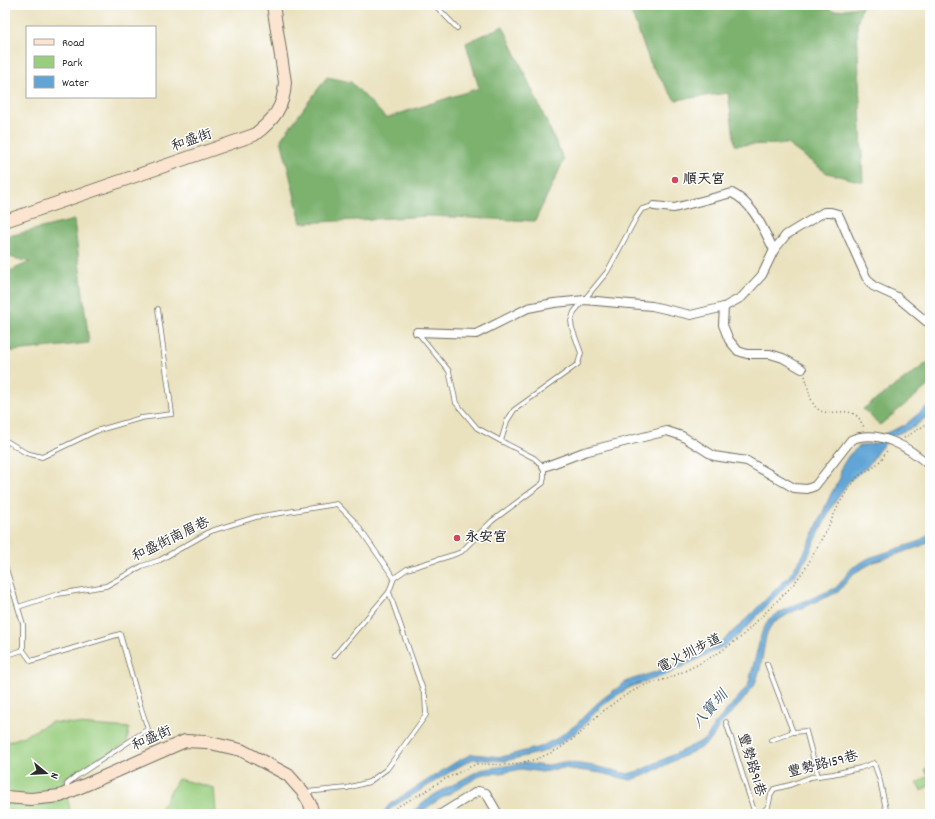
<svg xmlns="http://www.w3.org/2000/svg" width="935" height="819" viewBox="0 0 935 819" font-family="Dekko,'LXGW WenKai TC',sans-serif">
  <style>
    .green { fill: #9ace7f; stroke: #627c55 }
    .forest { fill: #7bb16e; stroke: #536e4c }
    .water { fill: #61a5d6; stroke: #466880 }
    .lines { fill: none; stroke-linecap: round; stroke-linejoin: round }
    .lane-casing { stroke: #6e6b5f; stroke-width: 5.5 }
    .street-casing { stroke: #6e6b5f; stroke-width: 10 }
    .secondary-casing { stroke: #6e6b5f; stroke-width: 14 }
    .path { stroke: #6e6b5f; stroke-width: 1.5; stroke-dasharray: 1 3; stroke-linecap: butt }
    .lane { stroke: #fff; stroke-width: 4 }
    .street { stroke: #fff; stroke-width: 8 }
    .secondary { stroke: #fce5d0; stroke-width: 12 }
    .poi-dot { fill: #d1495b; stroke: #fff; stroke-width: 1.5 }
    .labels { text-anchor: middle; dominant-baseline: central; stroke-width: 3; stroke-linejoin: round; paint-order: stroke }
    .street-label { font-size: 14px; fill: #2b2b2b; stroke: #fff }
    .poi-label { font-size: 14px; font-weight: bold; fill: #2b2b2b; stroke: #fff; text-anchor: start }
    .water-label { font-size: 15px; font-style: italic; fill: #415c6f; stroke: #fff }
  </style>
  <rect width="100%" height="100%" fill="#fff"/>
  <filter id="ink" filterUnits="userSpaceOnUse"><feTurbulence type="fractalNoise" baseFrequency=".025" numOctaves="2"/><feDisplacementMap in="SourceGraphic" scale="8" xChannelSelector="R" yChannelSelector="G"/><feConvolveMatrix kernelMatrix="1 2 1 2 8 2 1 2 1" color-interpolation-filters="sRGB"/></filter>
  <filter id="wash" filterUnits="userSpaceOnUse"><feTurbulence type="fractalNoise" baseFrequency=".012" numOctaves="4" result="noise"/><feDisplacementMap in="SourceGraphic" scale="16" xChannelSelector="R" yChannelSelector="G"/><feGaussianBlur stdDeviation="0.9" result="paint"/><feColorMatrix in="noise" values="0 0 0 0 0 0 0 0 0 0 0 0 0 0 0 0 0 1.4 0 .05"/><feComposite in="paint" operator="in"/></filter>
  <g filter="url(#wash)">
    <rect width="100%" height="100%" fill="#eae2bf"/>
    <g class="green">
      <polygon points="52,722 129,728 127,743 63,779 71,814 5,814 5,743 22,737"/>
      <polygon points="930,766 930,785 921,791 917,783 928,776 925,769"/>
      <polygon points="178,779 214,788 216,813 226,814 157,814"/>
    </g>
    <g class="forest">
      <polygon points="630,5 818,5 834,11 862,6 857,24 863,182 827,173 787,144 735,145 728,93 675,100 651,65 630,9"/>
      <polygon points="503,26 564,160 535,221 429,216 301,223 281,139 327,77 351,82 386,118 479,88 466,43"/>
      <polygon points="74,220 89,343 5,352 5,273 30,262 5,256 5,237"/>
      <polygon points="930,361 930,384 880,425 863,409"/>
    </g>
    <g class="water">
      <polygon points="930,404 930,414 914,427 892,436 878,451 868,466 849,481 831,508 807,558 792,579 740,634 724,646 668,674 630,687 603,704 580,729 559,744 542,752 505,761 473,759 458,767 411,796 392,807 386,814 382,814 390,804 456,762 472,754 502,757 540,747 556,739 577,724 587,713 601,700 627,681 665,669 688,660 719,644 739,626 789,576 802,557 811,539 831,494 840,478 841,468 849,455 861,445 875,444 886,433 905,425"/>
      <polygon points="930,533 930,540 921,546 874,562 854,573 838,592 790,613 772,624 766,636 760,670 754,686 740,704 719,726 711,740 700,748 643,776 631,780 601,773 563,768 542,772 522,769 500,773 483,774 435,802 418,814 409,814 434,795 480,770 524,763 544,766 564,762 594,766 628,774 639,771 696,744 707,738 715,724 748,686 762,632 769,619 788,608 836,588 852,568 869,558 918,542"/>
    </g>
  </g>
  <g filter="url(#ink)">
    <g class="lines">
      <g class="lane-casing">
        <g id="lane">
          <polyline points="435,5 457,28"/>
          <polyline points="418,333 449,371 456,403 477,428 501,441"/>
          <polyline points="5,440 26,453 42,457 96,431 141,418 172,414 158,309"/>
          <polyline points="5,565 23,624 23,650 31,661 120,634 141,708 148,729 77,776 67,784 67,791"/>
          <polyline points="18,607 58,594 106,586 142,566 160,560 211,531 256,517 337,504 355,522 394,578"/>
          <polyline points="5,656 23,650"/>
          <polyline points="334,656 389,592"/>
          <polyline points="767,664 793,732"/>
          <polyline points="726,722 755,814"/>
          <polyline points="771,740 793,732 806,731 818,776"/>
          <polyline points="306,792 347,788 369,782 387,769 426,715 425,696 389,592 394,578 407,569 453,555 461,552 492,521 543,483 544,477 544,467 534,458 501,441 507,421 514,410 578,364 581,353 572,328 571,321 574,312 607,272 636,218 642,209 654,206"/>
          <polyline points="760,814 768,807 771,794 774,789 790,785 811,777 833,774 860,768 874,763 880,781 887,814"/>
        </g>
      </g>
      <g class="street-casing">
        <g id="street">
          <path d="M654,206L674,208L732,193C754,204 763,229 774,250"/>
          <polyline points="724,307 723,325 729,340 738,351 747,354 770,354 783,358 802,369"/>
          <polyline points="417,332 476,334 528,308 554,303 585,300 652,306 691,315 724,307 742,297 762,275 774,250 786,235 824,212 831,212 838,214 840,218 866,277 873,286 897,297 927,322 930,322"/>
          <path d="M544,467L584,452L667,431L682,436L714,456L747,461L794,488L807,489L815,486L851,440C878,428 910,448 930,466"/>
          <polyline points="441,814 478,791 486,793 498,814"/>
        </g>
      </g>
      <g class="secondary-casing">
        <g id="secondary">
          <path d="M5,221L254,135C274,120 284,107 285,82L273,5"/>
          <polyline points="5,797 31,799 60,796 185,741 206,742 241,750 288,775 303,792 310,804 313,814"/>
        </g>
      </g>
      <g class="path">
        <path d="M805,376C808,384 808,393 812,401C822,424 844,403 858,417C860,419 862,424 864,427"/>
        <polyline points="904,438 930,422"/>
        <polyline points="391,814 395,808 424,792 443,780 476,764 511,765 537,759 559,749 582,732 597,716 619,699 642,686 670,678 697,665 720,652 741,637 793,585 807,566 827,529 839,504 848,490 858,476 874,467 881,460 888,449"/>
      </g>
      <use href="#lane" class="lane"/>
      <use href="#street" class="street"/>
      <use href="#secondary" class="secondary"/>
    </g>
  </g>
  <g class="poi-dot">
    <circle cx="675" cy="180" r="4"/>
    <circle cx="457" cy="538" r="4"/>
  </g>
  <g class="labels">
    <g class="street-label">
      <text transform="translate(192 141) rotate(-19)">和盛街</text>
      <text transform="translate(171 540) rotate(-26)">和盛街南眉巷</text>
      <text transform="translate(690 654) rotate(-27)">電火圳步道</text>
      <text transform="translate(152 739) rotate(-24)">和盛街</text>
      <text transform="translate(751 765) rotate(73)">豐勢路91巷</text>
      <text transform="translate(823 765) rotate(-14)">豐勢路159巷</text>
    </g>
    <g class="poi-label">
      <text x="683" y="180">順天宮</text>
      <text x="465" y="538">永安宮</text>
    </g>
    <g class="water-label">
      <text transform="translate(711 710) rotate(-49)">八寶圳</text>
    </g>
  </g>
  <rect width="935" height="819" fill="none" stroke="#fff" stroke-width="20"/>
  <rect x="26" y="26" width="130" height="72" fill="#ffffff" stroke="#aaaaaa"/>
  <rect x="34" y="39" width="20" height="6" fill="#fce5d0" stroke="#aaaaaa"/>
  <text x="62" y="46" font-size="12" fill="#2b2b2b">Road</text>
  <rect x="34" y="56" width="20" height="12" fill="#9ace7f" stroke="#aaaaaa"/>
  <text x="62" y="66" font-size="12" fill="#2b2b2b">Park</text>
  <rect x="34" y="76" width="20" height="12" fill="#61a5d6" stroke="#aaaaaa"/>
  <text x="62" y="86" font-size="12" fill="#2b2b2b">Water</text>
  <g transform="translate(46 773) rotate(108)" stroke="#ffffff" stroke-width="3" paint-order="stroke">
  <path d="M0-3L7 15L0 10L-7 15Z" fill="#2b2b2b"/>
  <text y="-6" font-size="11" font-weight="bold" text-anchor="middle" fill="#2b2b2b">N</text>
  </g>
</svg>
